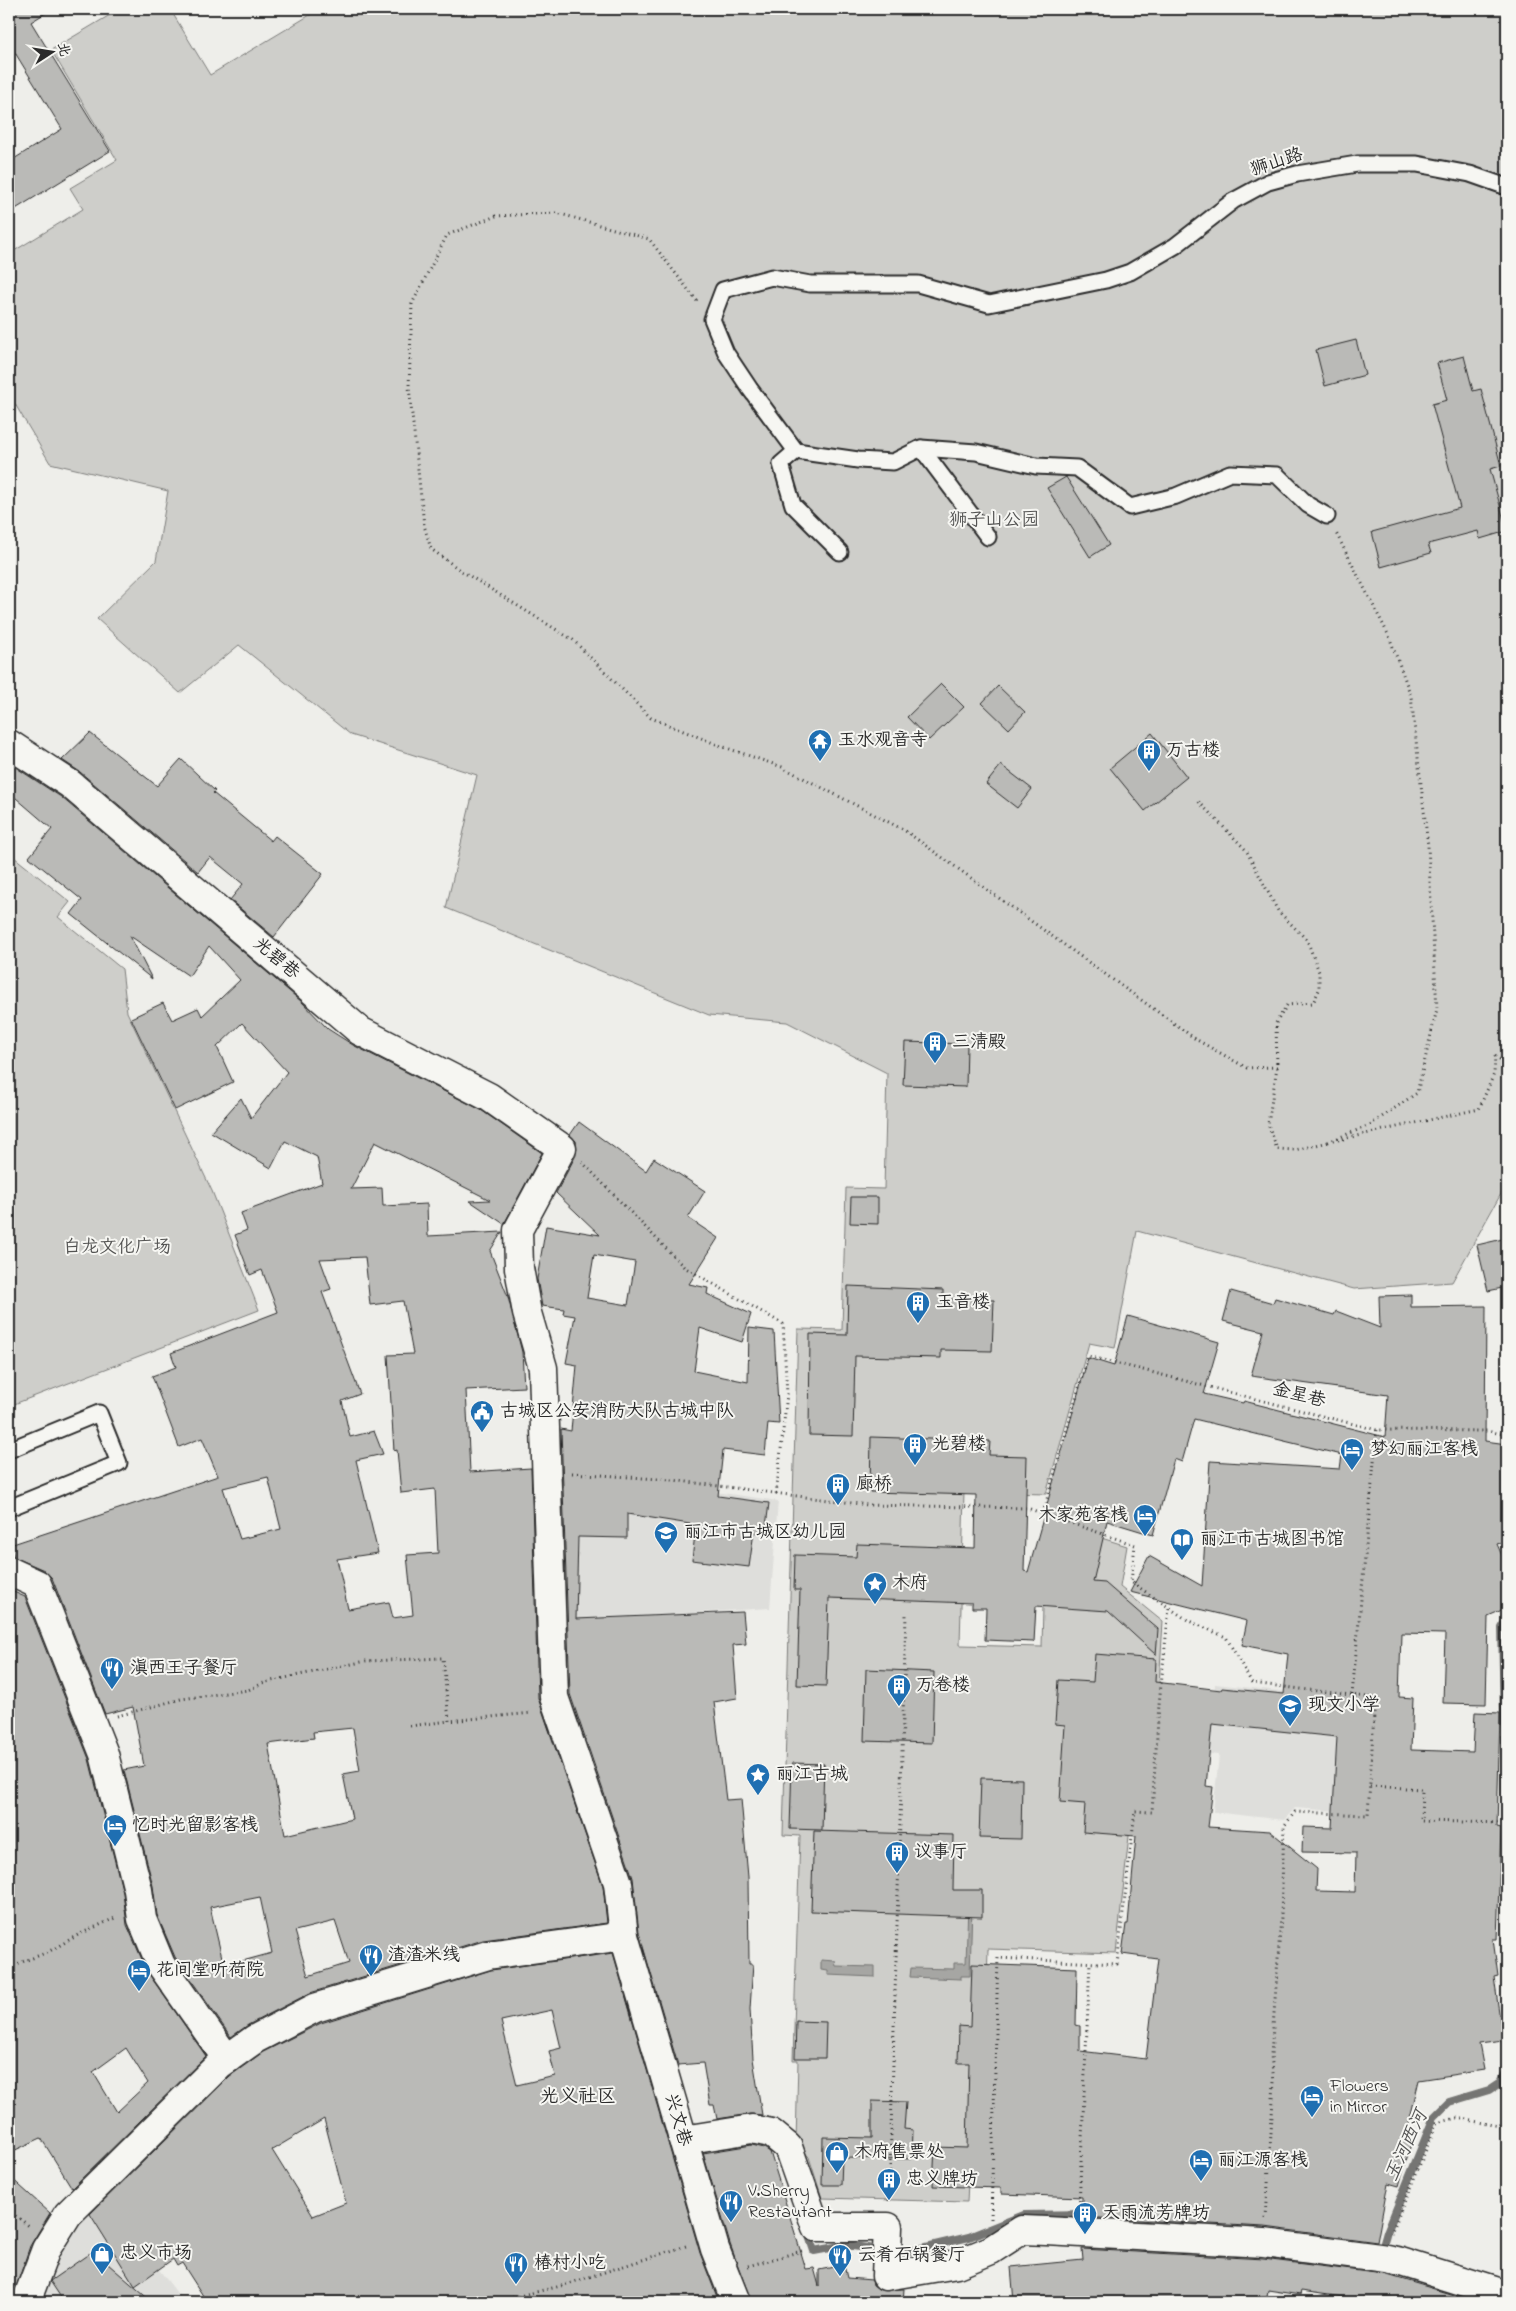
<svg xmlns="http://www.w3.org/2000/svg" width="1516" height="2311" viewBox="0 0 1516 2311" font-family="'Indie Flower','LXGW WenKai TC',sans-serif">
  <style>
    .built { fill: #dededb }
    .green { fill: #cececa; stroke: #7c7c7a }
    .water { fill: #a6a6a3; stroke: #757573 }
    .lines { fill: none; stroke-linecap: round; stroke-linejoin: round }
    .stream { stroke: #757573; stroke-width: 8 }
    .building { fill: #babab7; stroke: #2b2b2b; fill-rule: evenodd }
    .lane-casing { stroke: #2b2b2b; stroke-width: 19 }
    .street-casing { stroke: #2b2b2b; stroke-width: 31 }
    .path { stroke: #2b2b2b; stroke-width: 3; stroke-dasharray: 1 4; stroke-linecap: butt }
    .lane { stroke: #f6f6f2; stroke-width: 15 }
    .street { stroke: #f6f6f2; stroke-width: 28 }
    .labels { text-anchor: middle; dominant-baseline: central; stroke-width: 4; stroke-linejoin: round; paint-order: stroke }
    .street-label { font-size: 18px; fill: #2b2b2b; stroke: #f6f6f2 }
    .park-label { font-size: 18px; fill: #545453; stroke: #f6f6f2 }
    .poi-label { font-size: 18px; fill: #2b2b2b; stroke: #f6f6f2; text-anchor: start }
    .neighbourhood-label { font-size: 19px; fill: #2b2b2b; stroke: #f6f6f2 }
    .water-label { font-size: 19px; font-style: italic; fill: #565655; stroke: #f6f6f2 }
  </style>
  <rect width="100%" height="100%" fill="#eeeeea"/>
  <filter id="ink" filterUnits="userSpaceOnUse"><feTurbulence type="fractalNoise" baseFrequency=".02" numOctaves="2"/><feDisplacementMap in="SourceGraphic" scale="10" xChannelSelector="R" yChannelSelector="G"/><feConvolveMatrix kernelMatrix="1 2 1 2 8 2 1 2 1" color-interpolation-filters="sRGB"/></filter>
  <g filter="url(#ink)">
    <g class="built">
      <polygon points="557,1478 631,1480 778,1501 770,1608 694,1613 625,1655 559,1657"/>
      <polygon points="1215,1684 1371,1701 1362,1813 1295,1808 1284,1820 1213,1812 1219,1755 1208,1754"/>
      <polygon points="99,2192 184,2302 32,2302 53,2247"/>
    </g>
    <g class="green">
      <polygon points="120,9 170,9 210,75 320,9 1499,9 1507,16 1507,1183 1452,1282 1354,1289 1137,1231 1115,1348 1089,1343 1046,1494 964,1492 960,1645 1042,1647 1045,1525 1063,1526 1127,1546 1120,1587 1163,1622 1151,1810 1132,1809 1116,1953 988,1949 986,2026 969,2161 967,2202 822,2198 809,2157 796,2143 798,2060 793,2060 800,1836 783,1835 798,1329 842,1330 846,1188 884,1189 887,1073 787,1022 709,1015 446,908 477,775 351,735 239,645 180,693 97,619 156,561 168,491 50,463 9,394 9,254 83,209 70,188 117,160 51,50"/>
      <polygon points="9,853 70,902 58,917 122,969 127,1012 212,1191 259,1310 9,1406"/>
    </g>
    <g class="water">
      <polygon points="968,1904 972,1904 970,1976 961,1976 961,1979 910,1977 911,1968 954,1969 954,1963 966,1963"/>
      <polygon points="821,1960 835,1961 836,1966 875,1967 875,1977 828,1975 828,1971 821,1970"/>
    </g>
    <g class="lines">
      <g class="stream">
        <polyline points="1507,1618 1502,1628 1507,1842"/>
        <polyline points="807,2230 814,2251 846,2245 881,2250"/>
        <polyline points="893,2251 905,2252 969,2237 1024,2215 1090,2214"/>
        <polyline points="1381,2253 1387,2232 1434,2117 1449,2102 1489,2090 1501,2082 1507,2070 1507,1936"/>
      </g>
    </g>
    <g class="building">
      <polygon points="9,9 52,9 31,22 110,151 9,213 9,162 62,129 9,43"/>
      <polygon points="1356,340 1365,375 1325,386 1316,350"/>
      <polygon points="1464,356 1473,391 1481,389 1501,466 1490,469 1507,531 1480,539 1478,531 1428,544 1431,553 1381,567 1372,532 1460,508 1432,404 1447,400 1437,363"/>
      <polygon points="1066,477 1109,545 1090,557 1047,488"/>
      <polygon points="941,684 964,707 929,740 907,717"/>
      <polygon points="998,686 1025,712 1009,729 982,703"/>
      <polygon points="90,733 157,786 181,759 215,791 213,793 271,841 275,836 323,874 274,937 230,900 243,884 210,857 198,872 80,772 62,760"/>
      <polygon points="1152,733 1187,777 1145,811 1110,768"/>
      <path d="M9,763L61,797L302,1002L328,1029L353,1045L481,1110L542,1153L504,1224L470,1201L490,1200L375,1142L351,1189L382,1188L383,1206L427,1204L428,1236L502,1232L490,1251L508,1297L522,1352L524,1387L466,1390L470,1472L531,1468L538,1698L603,1886L607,1923L483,1940L310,1993L248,2025L231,2037L175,1957L157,1915L153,1886L124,1770L144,1766L133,1707L105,1714L52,1578L44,1570L14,1557L10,1545L218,1476L202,1438L179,1447L152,1376L176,1367L171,1353L278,1312L262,1270L250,1275L235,1235L247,1230L241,1213L322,1183L317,1157L285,1141L271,1168L211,1132L241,1098L251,1118L287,1072L242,1023L217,1047L233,1082L175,1110L131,1018L163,1003L172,1020L198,1008L202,1016L240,980L209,946L189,976L130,936L152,979L71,914L82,900L29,857L52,829L9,792ZM365,1257L370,1305L403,1301L413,1354L388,1355L394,1451L397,1450L401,1493L435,1489L438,1553L407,1555L413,1615L393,1618L389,1602L348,1609L337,1559L378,1553L356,1460L383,1454L374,1431L350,1437L342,1401L360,1394L322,1292L331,1289L320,1259ZM268,1477L281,1529L240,1539L223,1488ZM353,1728L360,1771L343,1774L352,1819L285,1835L268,1744L314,1738L313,1732ZM260,1897L272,1953L224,1966L210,1907ZM335,1921L349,1963L308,1976L295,1931Z"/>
      <polygon points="1001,765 1032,789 1017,808 986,784"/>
      <polygon points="905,1042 967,1044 966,1087 903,1085"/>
      <path d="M579,1122L646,1171L654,1158L705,1191L688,1218L718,1238L689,1284L708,1288L707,1294L751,1314L742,1342L700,1328L694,1371L748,1382L749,1328L774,1331L779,1424L768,1423L765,1455L723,1450L718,1496L769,1503L765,1534L754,1532L749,1567L692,1560L696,1525L627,1514V1538L578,1537L576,1619L743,1612L746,1644L733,1645L737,1698L714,1702L726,1800L741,1799L748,1877L749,1964H753L750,2009L753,2059L762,2115L750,2114L717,2119L714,2105H710L703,2063L678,2065L639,1933L633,1878L570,1694L561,1429L571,1431L577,1365L566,1363L575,1316L563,1314L564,1309L542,1306L537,1279L546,1226L600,1235L556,1193L576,1155V1141L570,1135ZM594,1255L635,1262L628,1305L587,1298Z"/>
      <polygon points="851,1197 878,1197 878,1224 850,1223"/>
      <polygon points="1507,1238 1507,1287 1488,1291 1477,1245"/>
      <polygon points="848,1286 943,1290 943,1299 994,1300 992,1351 941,1350 941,1358 855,1356 853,1436 809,1435 810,1334 847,1335"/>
      <path d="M1231,1291L1273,1303L1275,1298L1334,1315L1336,1311L1380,1328L1379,1296L1411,1295V1307L1486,1306L1485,1441L1507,1444V1540L1497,1544L1507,1567V1608L1488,1616L1486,1704L1443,1703L1445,1634L1401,1633L1399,1697L1413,1698L1411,1750L1473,1752L1475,1712L1500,1713L1497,1827L1501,1828L1497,1939H1493L1498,1976L1494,1977L1503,2041L1479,2044L1484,2070L1419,2080L1407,2131L1414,2133L1399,2186L1388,2183L1377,2242L1265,2227L1082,2217V2197L1001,2194V2188L933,2186L935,2147L967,2148L969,2063H958L959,2026L970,2027L972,1964L1077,1968L1076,2025L1080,2026V2051L1146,2059L1158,1959L1122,1954L1126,1924H1128L1136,1836L1083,1832L1085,1804L1060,1802L1065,1725L1055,1724L1058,1680L1093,1682L1095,1654L1156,1659L1155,1682L1221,1690L1222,1688L1284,1694L1288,1654L1242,1645L1247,1621L1130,1592L1149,1556L1202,1586L1210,1461L1340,1469L1342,1455L1194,1419L1182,1462L1174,1459L1153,1535L1107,1521L1093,1582L1105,1583L1158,1629L1156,1655L1108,1611L1036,1606L1034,1642L985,1640L986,1608H972V1603L829,1598L826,1686L797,1685L800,1590H794L795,1555L856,1557L857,1544L975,1548L976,1495L870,1492L871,1437L990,1441L989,1455L1027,1456L1024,1571L1028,1572L1088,1358L1114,1366L1128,1316L1219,1342L1204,1394L1243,1403L1244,1401L1385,1437L1388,1395L1251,1376L1263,1331L1223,1321ZM1212,1724L1337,1737L1332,1828L1303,1827L1302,1852L1356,1853L1355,1892L1316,1891L1317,1869L1270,1831L1208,1827L1213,1787L1206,1786Z"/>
      <path d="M9,1590L25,1597L89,1759L123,1893L127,1925L147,1971L206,2056L72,2188L41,2138L9,2153ZM126,2048L148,2083L117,2112L93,2072Z"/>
      <polygon points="866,1669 934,1672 932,1743 864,1741"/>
      <polygon points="792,1763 824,1764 822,1830 790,1829"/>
      <polygon points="981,1778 1022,1779 1021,1839 979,1838"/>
      <polygon points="814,1831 954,1835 953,1890 982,1890 982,1917 811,1911"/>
      <path d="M613,1953L700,2253L719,2302H207L182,2263L177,2266L173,2259L135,2286L90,2214L230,2076L263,2052L321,2023L491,1970ZM552,2010L561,2048L549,2051L555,2076L517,2085L501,2021ZM324,2119L346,2203L313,2216L272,2150Z"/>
      <polygon points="796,2021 826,2022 825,2058 795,2058"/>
      <polygon points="872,2101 906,2102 904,2129 913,2130 912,2159 842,2158 841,2185 822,2185 823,2137 872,2138"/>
      <polygon points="752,2145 764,2148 770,2152 806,2269 814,2268 819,2286 819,2270 844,2265 847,2278 872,2280 873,2285 880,2290 904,2289 903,2302 751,2302 730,2244 703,2153"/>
      <polygon points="9,2176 50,2213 30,2246 11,2302 9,2302"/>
      <polygon points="1082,2249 1263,2259 1384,2274 1478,2302 1349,2302 1350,2298 1301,2291 1300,2295 1268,2290 1266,2302 1014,2302 1011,2267 1083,2260"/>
      <polygon points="93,2251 152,2302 64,2302 50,2281"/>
    </g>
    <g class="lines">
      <g class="lane-casing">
        <g id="lane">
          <polyline points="921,448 976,452 1036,466 1077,468 1130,507 1176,496 1230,473 1277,475 1308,505 1327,516"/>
          <polyline points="796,451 781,464 793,505 840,552"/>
          <polyline points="988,537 921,448 893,462 858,460 796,451 750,389 726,353 712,319 723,290 772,277 810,284 918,284 989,304 1106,280 1130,272 1175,246 1233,201 1268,182 1297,174 1357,164 1417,164 1470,174 1507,187"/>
          <polyline points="9,1450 99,1413 119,1463 9,1508"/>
        </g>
      </g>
      <g class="street-casing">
        <g id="street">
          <polyline points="9,744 70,784 360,1031 489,1097 562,1148 518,1230 519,1268 527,1313 543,1368 554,1697 618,1883 624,1936 715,2249 736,2302"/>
          <polyline points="9,1571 37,1584 104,1754 138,1890 142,1919 161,1965 227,2059"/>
          <polyline points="683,2140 752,2129 771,2133 788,2147 816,2227 888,2227 886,2276 957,2264 991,2250 1022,2230 1046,2231 1264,2243 1387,2259 1401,2262 1507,2295"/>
          <polyline points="26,2302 46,2249 68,2214 220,2064 255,2039 315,2008 488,1955 624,1936"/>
        </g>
      </g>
      <g class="path">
        <polyline points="697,301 649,239 557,213 496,216 447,235 412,304 409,387 424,525 431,549 460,570 573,640 651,718 721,746 782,767 904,830 1197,1040 1247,1068 1277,1067 1276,1023 1287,1005 1313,1003 1319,990 1319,972 1307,940 1278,911 1246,850 1196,799"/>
        <polyline points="1495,1056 1507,1064"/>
        <polyline points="1277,1067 1268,1124 1277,1149 1295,1150 1329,1142"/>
        <polyline points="1338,1140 1479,1109 1494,1074 1495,1056"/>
        <polyline points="1328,1142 1370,1125 1417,1093 1437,1009 1428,846 1411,696 1389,636 1336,533"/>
        <polyline points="582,1162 684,1267 783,1324 787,1394 776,1495"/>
        <polyline points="572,1473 672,1480 868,1505 1027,1508 1135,1545 1131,1582 1189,1621 1226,1637 1252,1683 1375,1698 1368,1815 1295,1812 1284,1826 1281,1917 1271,2055 1274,2082 1266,2218"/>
        <polyline points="1043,1513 1088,1356 1377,1430 1487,1431 1507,1435"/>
        <polyline points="1352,1695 1377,1430"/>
        <polyline points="117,1716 181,1699 248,1690 266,1682 366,1661 443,1658 449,1721 532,1713"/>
        <polyline points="410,1726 449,1721"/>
        <polyline points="1370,1786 1422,1789 1421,1821 1507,1823"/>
        <polyline points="9,1967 48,1952 78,1935 115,1918"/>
        <polyline points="889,2201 906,1615"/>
        <polyline points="9,2202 16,2216 29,2226"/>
        <polyline points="1079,2206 1090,1962"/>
        <polyline points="991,2219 998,1958 1117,1964 1135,1811 1152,1812 1159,1704 1169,1608"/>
        <polyline points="1391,2234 1437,2123 1457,2118 1499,2126 1507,2118"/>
        <polyline points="748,2266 805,2250"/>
        <polyline points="493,2302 561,2286 686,2246"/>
      </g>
      <use href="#lane" class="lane"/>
      <use href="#street" class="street"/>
    </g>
  </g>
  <defs>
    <g id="temple-pin" transform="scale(1.25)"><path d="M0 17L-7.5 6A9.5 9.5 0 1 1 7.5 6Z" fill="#1f6fb2" stroke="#f6f6f2"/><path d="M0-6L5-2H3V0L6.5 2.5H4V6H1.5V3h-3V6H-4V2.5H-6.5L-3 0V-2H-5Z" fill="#fff"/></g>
    <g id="building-pin" transform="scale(1.25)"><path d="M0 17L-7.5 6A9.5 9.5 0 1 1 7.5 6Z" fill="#1f6fb2" stroke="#f6f6f2"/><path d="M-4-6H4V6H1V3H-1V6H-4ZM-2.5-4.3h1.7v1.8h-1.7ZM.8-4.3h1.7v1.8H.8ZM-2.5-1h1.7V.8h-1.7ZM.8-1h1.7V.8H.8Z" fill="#fff"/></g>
    <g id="civic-pin" transform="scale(1.25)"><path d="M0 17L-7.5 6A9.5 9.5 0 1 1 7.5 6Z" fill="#1f6fb2" stroke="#f6f6f2"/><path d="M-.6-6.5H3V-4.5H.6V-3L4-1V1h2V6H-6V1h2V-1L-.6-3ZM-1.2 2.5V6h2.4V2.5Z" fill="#fff"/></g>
    <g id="hotel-pin" transform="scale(1.25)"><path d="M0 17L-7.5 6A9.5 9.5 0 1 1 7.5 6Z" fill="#1f6fb2" stroke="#f6f6f2"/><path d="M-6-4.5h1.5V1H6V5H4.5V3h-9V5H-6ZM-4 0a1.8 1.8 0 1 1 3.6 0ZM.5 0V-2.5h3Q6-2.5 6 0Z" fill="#fff"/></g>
    <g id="school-pin" transform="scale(1.25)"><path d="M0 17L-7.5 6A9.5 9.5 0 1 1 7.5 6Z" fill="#1f6fb2" stroke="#f6f6f2"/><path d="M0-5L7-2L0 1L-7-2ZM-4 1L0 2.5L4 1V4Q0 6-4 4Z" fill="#fff"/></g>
    <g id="library-pin" transform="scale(1.25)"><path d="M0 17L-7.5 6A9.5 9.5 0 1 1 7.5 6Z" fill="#1f6fb2" stroke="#f6f6f2"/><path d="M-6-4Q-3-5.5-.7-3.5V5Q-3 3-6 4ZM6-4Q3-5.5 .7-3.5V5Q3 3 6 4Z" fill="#fff"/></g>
    <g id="sight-pin" transform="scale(1.25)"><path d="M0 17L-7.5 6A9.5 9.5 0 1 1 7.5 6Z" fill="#1f6fb2" stroke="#f6f6f2"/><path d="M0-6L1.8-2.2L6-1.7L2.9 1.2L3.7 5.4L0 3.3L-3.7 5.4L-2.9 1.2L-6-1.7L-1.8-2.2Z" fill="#fff"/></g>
    <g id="restaurant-pin" transform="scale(1.25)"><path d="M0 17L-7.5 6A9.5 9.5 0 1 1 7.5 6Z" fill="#1f6fb2" stroke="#f6f6f2"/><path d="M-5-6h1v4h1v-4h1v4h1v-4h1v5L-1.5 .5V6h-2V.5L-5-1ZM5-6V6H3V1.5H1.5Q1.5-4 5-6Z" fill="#fff"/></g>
    <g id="shop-pin" transform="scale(1.25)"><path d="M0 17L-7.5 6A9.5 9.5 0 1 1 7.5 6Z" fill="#1f6fb2" stroke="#f6f6f2"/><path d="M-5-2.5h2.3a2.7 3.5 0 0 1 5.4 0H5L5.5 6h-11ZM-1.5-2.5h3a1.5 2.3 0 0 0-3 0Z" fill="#fff"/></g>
  </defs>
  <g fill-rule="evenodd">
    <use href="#temple-pin" x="820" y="741"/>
    <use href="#building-pin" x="1149" y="751"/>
    <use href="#building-pin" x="935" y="1043"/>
    <use href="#building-pin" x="918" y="1303"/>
    <use href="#civic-pin" x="482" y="1412"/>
    <use href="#building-pin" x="915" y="1445"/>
    <use href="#hotel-pin" x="1352" y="1450"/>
    <use href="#building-pin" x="838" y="1485"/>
    <use href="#hotel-pin" x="1145" y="1516"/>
    <use href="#school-pin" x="666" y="1533"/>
    <use href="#library-pin" x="1182" y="1540"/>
    <use href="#sight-pin" x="875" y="1584"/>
    <use href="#restaurant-pin" x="112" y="1669"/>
    <use href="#building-pin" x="899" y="1686"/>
    <use href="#school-pin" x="1290" y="1706"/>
    <use href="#sight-pin" x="758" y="1775"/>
    <use href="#hotel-pin" x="115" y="1826"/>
    <use href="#building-pin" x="897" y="1853"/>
    <use href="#restaurant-pin" x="371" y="1956"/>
    <use href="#hotel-pin" x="139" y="1971"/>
    <use href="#hotel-pin" x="1312" y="2097"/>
    <use href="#shop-pin" x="837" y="2153"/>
    <use href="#hotel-pin" x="1201" y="2161"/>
    <use href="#building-pin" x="889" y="2180"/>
    <use href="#restaurant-pin" x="731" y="2202"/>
    <use href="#building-pin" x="1085" y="2214"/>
    <use href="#shop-pin" x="102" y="2254"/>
    <use href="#restaurant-pin" x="840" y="2256"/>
    <use href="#restaurant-pin" x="516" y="2264"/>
  </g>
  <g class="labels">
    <g class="street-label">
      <text transform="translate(1277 163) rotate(-18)">狮山路</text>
      <text transform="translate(276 959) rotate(40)">光碧巷</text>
      <text transform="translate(1299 1396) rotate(14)">金星巷</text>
      <text transform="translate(677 2120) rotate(74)">兴文巷</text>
    </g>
    <g class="park-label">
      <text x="994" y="521">狮子山公园</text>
      <text x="117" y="1248">白龙文化广场</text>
    </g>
    <g class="poi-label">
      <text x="838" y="741">玉水观音寺</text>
      <text x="1166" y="751">万古楼</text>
      <text x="952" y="1043">三清殿</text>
      <text x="936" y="1303">玉音楼</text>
      <text x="500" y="1412">古城区公安消防大队古城中队</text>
      <text x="932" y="1445">光碧楼</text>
      <text x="1370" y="1450">梦幻丽江客栈</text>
      <text x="856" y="1485">廊桥</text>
      <text x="1128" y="1516" text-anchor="end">木家苑客栈</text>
      <text x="684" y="1533">丽江市古城区幼儿园</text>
      <text x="1200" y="1540">丽江市古城图书馆</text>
      <text x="892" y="1584">木府</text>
      <text x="130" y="1669">滇西王子餐厅</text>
      <text x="916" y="1686">万卷楼</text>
      <text x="1308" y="1706">现文小学</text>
      <text x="776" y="1775">丽江古城</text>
      <text x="132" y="1826">忆时光留影客栈</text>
      <text x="914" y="1853">议事厅</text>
      <text x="388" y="1956">渣渣米线</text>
      <text x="156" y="1971">花间堂听荷院</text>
      <text x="1330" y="2087">Flowers<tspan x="1330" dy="21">in Mirror</tspan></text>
      <text x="854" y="2153">木府售票处</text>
      <text x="1218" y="2161">丽江源客栈</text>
      <text x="906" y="2180">忠义牌坊</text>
      <text x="748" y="2192">V.Sherry<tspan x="748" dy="21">Restautant</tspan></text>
      <text x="1102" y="2214">天雨流芳牌坊</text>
      <text x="120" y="2254">忠义市场</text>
      <text x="858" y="2256">云肴石锅餐厅</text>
      <text x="534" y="2264">椿村小吃</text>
    </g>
    <g class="neighbourhood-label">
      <text x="578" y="2097">光义社区</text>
    </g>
    <g class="water-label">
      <text transform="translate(1407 2146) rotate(-65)">玉河西河</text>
    </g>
  </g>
  <rect width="1516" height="2311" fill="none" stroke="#f6f6f2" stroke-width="30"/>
  <rect x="15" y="15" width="1486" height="2281" fill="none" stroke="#2b2b2b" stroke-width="2" filter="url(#ink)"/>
  <g transform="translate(52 52) rotate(78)" stroke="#f6f6f2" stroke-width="4" paint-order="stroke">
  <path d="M0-4L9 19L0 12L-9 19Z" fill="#2b2b2b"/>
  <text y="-8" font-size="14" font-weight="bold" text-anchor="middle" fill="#2b2b2b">北</text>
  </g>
</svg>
